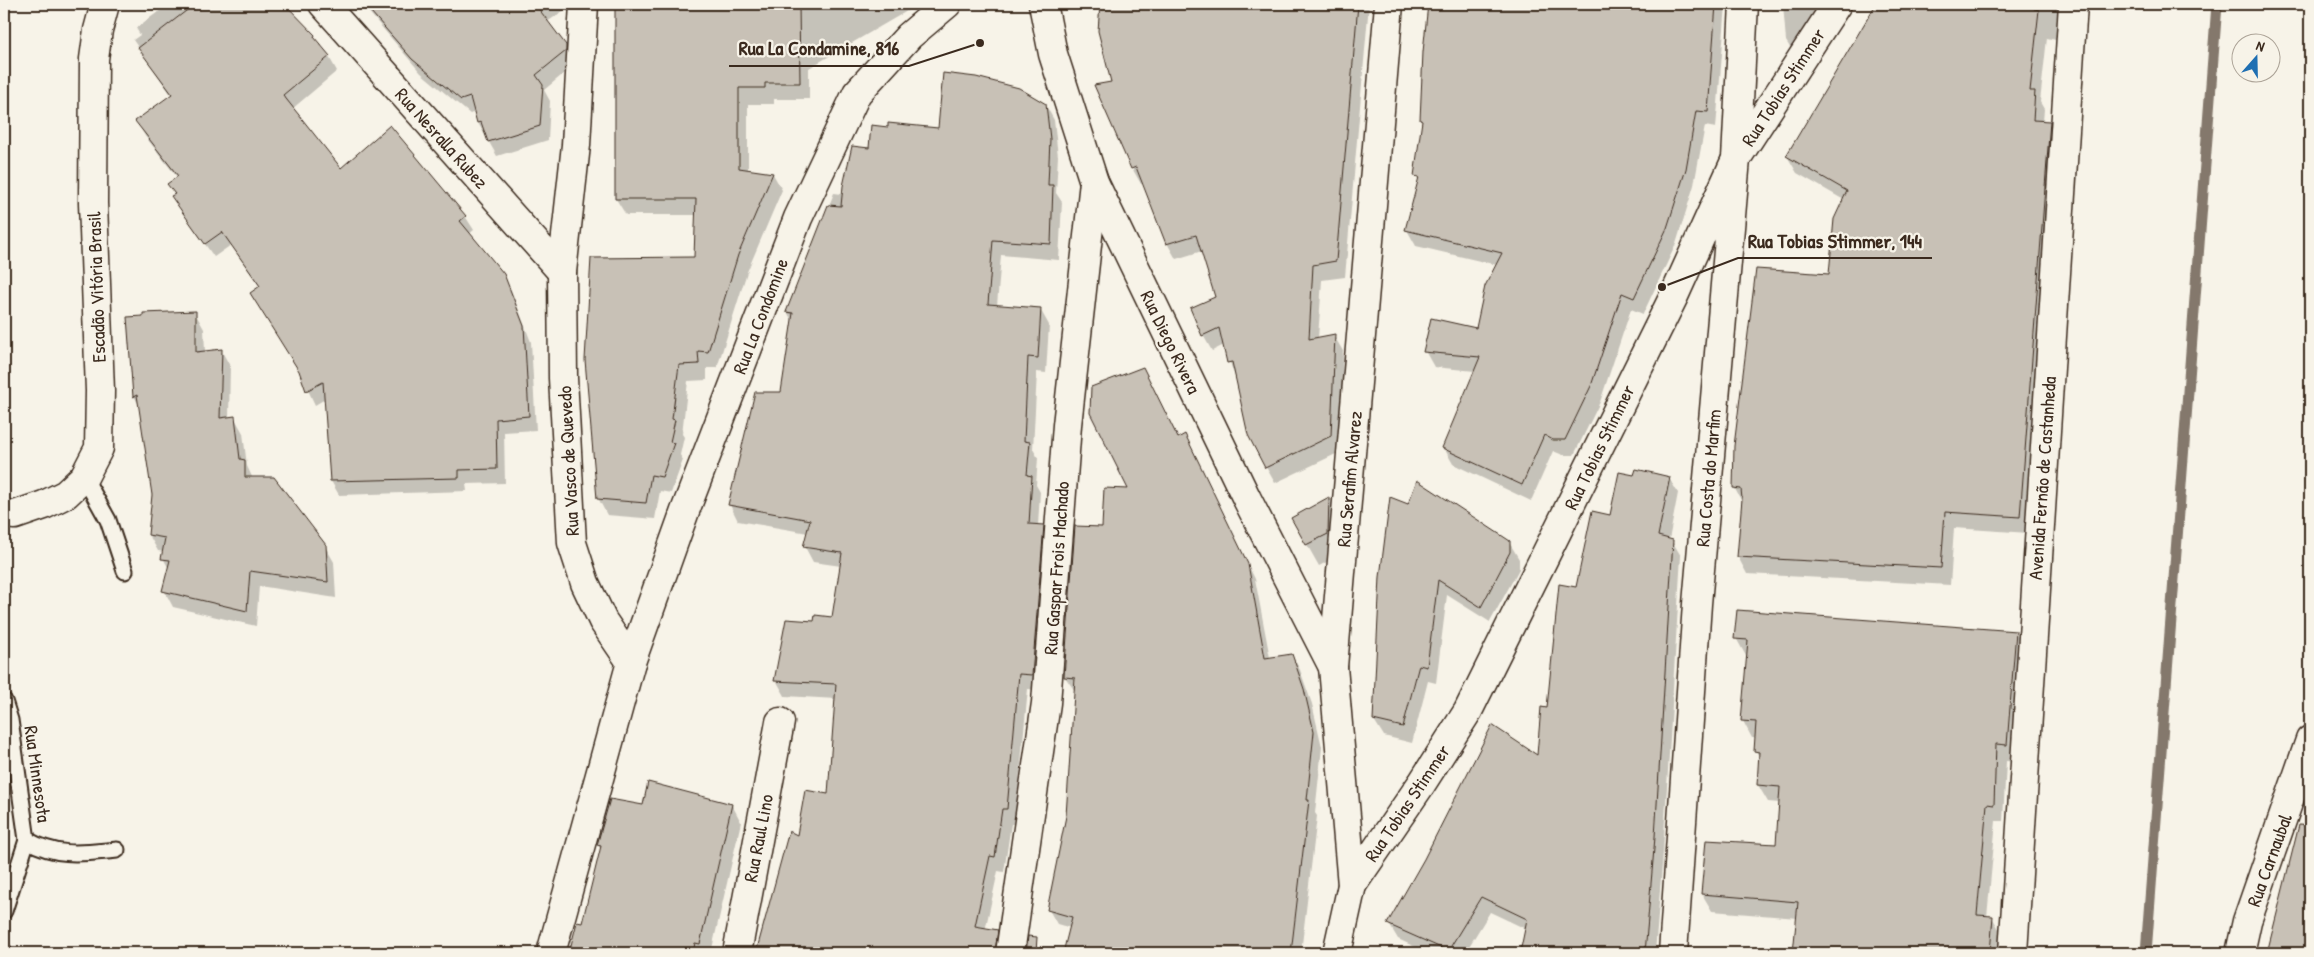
<svg xmlns="http://www.w3.org/2000/svg" width="2314" height="957" viewBox="0 0 2314 957" font-family="'Patrick Hand',sans-serif">
  <style>
    .shadow { fill: #0003 }
    .lines { fill: none; stroke-linecap: round; stroke-linejoin: round }
    .stream { stroke: #84786c; stroke-width: 11 }
    .building { fill: #c8c1b6; stroke: #3b2a1e }
    .service-casing { stroke: #3b2a1e; stroke-width: 19 }
    .minor-casing { stroke: #3b2a1e; stroke-width: 31 }
    .service { stroke: #f7f3e8; stroke-width: 15 }
    .minor { stroke: #f7f3e8; stroke-width: 28 }
    .labels { text-anchor: middle; dominant-baseline: central; stroke-width: 4.5; stroke-linejoin: round; paint-order: stroke }
    .street-label { font-size: 19px; fill: #3b2a1e; stroke: #f7f3e8 }
    .leader { fill: none; stroke: #3b2a1e; stroke-width: 2 }
    .callout-dot { fill: #3b2a1e; stroke: #f7f3e8; stroke-width: 2 }
    .callout-label { font-size: 20px; text-anchor: middle; font-weight: bold; fill: #3b2a1e; stroke: #f7f3e8; stroke-width: 4.5; stroke-linejoin: round; paint-order: stroke }
  </style>
  <rect width="100%" height="100%" fill="#f7f3e8"/>
  <filter id="ink" filterUnits="userSpaceOnUse"><feTurbulence type="fractalNoise" baseFrequency=".02" numOctaves="2"/><feDisplacementMap in="SourceGraphic" scale="10" xChannelSelector="R" yChannelSelector="G"/><feConvolveMatrix kernelMatrix="1 2 1 2 8 2 1 2 1" color-interpolation-filters="sRGB"/></filter>
  <g filter="url(#ink)">
    <g class="shadow">
      <polygon points="169,4 282,4 329,57 337,71 292,109 341,170 390,127 465,216 474,230 469,234 503,275 511,290 531,342 536,430 504,432 505,483 466,484 467,491 339,495 331,481 325,399 315,405 260,287 231,245 214,257 181,210 169,184 177,177 145,136 137,122 172,96 133,40 140,35 136,28"/>
      <polygon points="362,4 565,4 566,9 547,22 574,61 573,66 544,90 550,101 548,140 497,156 478,123 475,112 470,114 421,73"/>
      <polygon points="617,4 919,4 809,68 809,99 774,99 774,104 748,104 748,171 773,174 782,190 747,272 717,368 707,368 707,380 688,381 682,434 684,437 680,455 683,460 671,493 660,491 655,519 607,515 598,498 695,258 697,215 626,215 616,199"/>
      <polygon points="1102,4 1369,4 1345,277 1322,280 1318,338 1334,336 1343,351 1340,452 1275,483 1266,467 1224,345 1212,351 1203,335 1216,298 1202,251 1176,259 1167,243 1144,183 1141,184 1132,168 1100,31"/>
      <polygon points="1429,4 1726,4 1716,128 1705,126 1694,185 1676,244 1643,314 1631,309 1600,402 1574,455 1563,455 1553,451 1531,501 1453,464 1444,448 1475,371 1434,367 1425,351 1477,329 1497,265 1416,246 1407,230 1419,181 1416,176 1423,124 1421,120"/>
      <polygon points="1783,4 1816,4 1799,62 1786,41"/>
      <polygon points="1878,4 2066,4 2058,5 2056,40 2047,38 2040,102 2044,109 2043,122 2049,122 2059,139 2029,533 1954,528 1950,585 1747,574 1738,557 1742,502 1734,487 1830,275 1844,200 1797,173 1787,156"/>
      <polygon points="1045,104 1054,120 1058,156 1056,193 1062,202 1059,260 1001,255 997,306 1040,309 1049,325 1046,373 1037,372 1033,449 1038,458 1036,485 1040,492 1038,526 1043,526 1052,542 1041,690 1028,689 1015,824 1011,824 1004,872 998,871 985,931 993,945 992,953 759,953 790,833 798,836 829,795 836,699 785,696 776,680 815,623 833,618 841,566 813,562 805,547 808,533 738,521 730,505 782,393 793,322 787,312 834,193 842,194 870,149 939,129"/>
      <polygon points="195,313 204,329 205,352 221,350 230,366 229,418 234,417 243,433 247,466 253,479 325,546 334,562 336,598 259,586 256,626 173,607 164,590 169,569 163,558 164,552 158,551 149,535 153,495 140,407 134,396"/>
      <polygon points="1150,383 1179,439 1192,450 1255,579 1270,658 1292,655 1300,670 1312,704 1322,747 1315,813 1317,816 1301,953 1064,953 1071,928 1057,924 1049,910 1067,816 1075,691 1065,677 1103,529 1130,491"/>
      <polygon points="1635,476 1669,478 1678,493 1669,540 1672,541 1681,556 1663,853 1655,953 1522,953 1526,929 1490,912 1465,953 1428,953 1398,939 1389,924 1538,757 1577,589 1611,516"/>
      <polygon points="1329,498 1341,519 1340,555 1319,566 1292,518"/>
      <polygon points="1391,499 1509,542 1519,559 1519,569 1490,622 1447,595 1436,683 1428,681 1412,743 1384,736 1374,720"/>
      <polygon points="2015,632 2025,649 2016,762 2006,761 2003,821 1996,821 1987,917 1992,917 2002,934 2001,953 1795,953 1798,918 1712,911 1702,894 1777,846 1780,803 1768,802 1758,785 1760,758 1756,751 1756,738 1752,738 1743,721 1748,656 1746,656 1736,638"/>
      <polygon points="732,805 741,822 711,953 571,953 578,924 583,925 601,850 598,845 644,806"/>
      <polygon points="2291,858 2310,864 2310,953 2268,953"/>
    </g>
    <g class="lines">
      <polyline class="stream" points="2146,953 2217,4"/>
    </g>
    <g class="building">
      <polygon points="195,4 285,4 315,35 314,37 330,56 283,95 341,168 390,125 466,216 460,221 504,274 524,326 529,416 496,419 497,469 459,470 459,478 330,481 323,382 306,391 299,371 250,293 260,286 222,232 205,244 171,196 175,194 167,184 178,176 135,121 172,94 138,48"/>
      <polygon points="364,4 535,4 566,45 566,51 536,75 543,85 540,126 488,142 481,122 477,123 470,97 461,100 412,59"/>
      <polygon points="615,4 799,4 800,83 765,83 765,88 739,88 739,168 773,173 738,255 708,352 698,351 699,364 679,365 672,419 675,420 670,442 674,443 662,477 651,475 646,503 597,499 585,360 591,258 694,257 696,199 615,199"/>
      <polygon points="1100,4 1358,4 1336,261 1313,265 1309,339 1335,334 1331,436 1265,468 1248,435 1232,362 1227,363 1219,328 1202,336 1190,308 1215,297 1196,235 1166,244 1136,167 1131,169 1094,85 1111,82 1098,31"/>
      <polygon points="1428,4 1716,4 1708,112 1696,111 1686,169 1667,228 1634,298 1622,293 1591,386 1565,440 1553,440 1544,435 1522,485 1442,448 1480,357 1423,352 1431,318 1476,328 1485,286 1502,253 1405,230 1419,177 1414,176 1422,121 1420,120 1423,52"/>
      <polygon points="1876,4 2034,4 2034,9 2039,10 2030,91 2035,91 2033,120 2050,121 2020,517 1945,512 1941,568 1737,557 1742,499 1741,489 1733,488 1734,446 1756,269 1829,274 1834,219 1847,191 1786,156"/>
      <polygon points="943,73 976,77 1019,88 1046,104 1050,139 1048,185 1053,185 1051,244 993,240 988,304 1041,308 1038,358 1028,357 1024,441 1030,442 1027,475 1032,476 1029,524 1044,525 1032,675 1019,674 1007,809 1002,809 995,857 990,856 975,926 998,930 995,953 764,953 765,950 757,949 789,831 797,835 805,790 828,794 836,684 774,681 786,619 814,621 815,615 832,617 842,553 803,547 810,520 728,505 755,392 781,392 793,313 786,312 828,205 841,206 843,186 852,146 869,148 871,125 888,127 888,123 938,128"/>
      <polygon points="196,311 196,352 222,349 220,418 235,416 240,459 245,460 245,477 274,477 326,545 328,582 250,571 247,611 162,591 170,560 161,559 165,538 148,535 152,495 137,395 133,397 127,317 143,316 143,313"/>
      <polygon points="1143,367 1178,438 1185,434 1248,564 1265,658 1292,654 1304,689 1314,732 1307,800 1309,800 1291,953 1063,953 1072,917 1047,910 1066,816 1075,678 1064,677 1075,526 1102,527 1104,488 1128,489 1090,413 1091,387"/>
      <polygon points="1636,469 1670,477 1658,536 1673,540 1655,837 1645,953 1520,953 1527,919 1481,897 1448,951 1387,924 1424,859 1492,725 1537,755 1541,707 1547,708 1559,584 1576,587 1592,511 1610,515 1619,472 1634,475"/>
      <polygon points="1417,480 1510,541 1510,552 1481,607 1438,580 1427,667 1419,665 1403,727 1373,720 1380,577 1390,497 1408,504"/>
      <polygon points="1329,497 1328,534 1306,545 1291,518"/>
      <polygon points="1737,610 2016,631 2007,745 1996,744 1994,805 1987,804 1977,915 1993,916 1990,953 1793,953 1798,902 1701,894 1706,840 1776,844 1780,787 1757,785 1759,752 1754,751 1756,722 1741,721 1748,640 1734,639"/>
      <polygon points="648,782 732,804 700,944 695,943 693,953 569,953 577,922 582,923 601,846 597,845 610,799 643,805"/>
      <polygon points="2299,825 2310,826 2310,953 2267,953"/>
      <polygon points="1028,936 1037,937 1036,953 1026,953"/>
    </g>
    <g class="lines">
      <g class="service-casing">
        <g id="service">
          <polyline points="84,477 108,520 125,571"/>
          <polyline points="4,701 10,720 27,840 4,911"/>
          <path d="M27,840C58,858 84,853 117,850"/>
          <polyline points="4,952 4,953"/>
        </g>
      </g>
      <g class="minor-casing">
        <g id="minor">
          <polyline points="323,4 562,272"/>
          <polyline points="584,4 576,145 562,272 563,378 572,543 585,583 603,621 631,662"/>
          <polyline points="1043,4 1053,54 1094,182 1247,499 1333,667"/>
          <polyline points="4,514 15,515 44,505 66,494 84,477 99,448 100,391 93,203 94,59 98,30 105,4"/>
          <polyline points="1352,885 1422,783 1468,711 1674,296 1736,159 1837,4"/>
          <polyline points="551,953 631,662 685,511 798,218 857,93 909,36 947,4"/>
          <polyline points="737,953 780,722"/>
          <polyline points="1010,953 1046,703 1067,425 1094,182"/>
          <polyline points="1337,953 1352,885 1333,667 1389,4"/>
          <polyline points="1673,953 1697,604 1736,159 1744,4"/>
          <polyline points="2013,953 2073,4"/>
          <polyline points="2240,953 2247,921 2310,740"/>
        </g>
      </g>
      <use href="#service" class="service"/>
      <use href="#minor" class="minor"/>
    </g>
  </g>
  <g class="labels">
    <g class="street-label">
      <text transform="translate(1783 87) rotate(-57)">Rua Tobias Stimmer</text>
      <text transform="translate(442 138) rotate(48)">Rua Nesralla Rubez</text>
      <text transform="translate(96 287) rotate(-92)">Escadão Vitória Brasil</text>
      <text transform="translate(760 316) rotate(-69)">Rua La Condomine</text>
      <text transform="translate(1171 342) rotate(64)">Rua Diego Rivera</text>
      <text transform="translate(1599 447) rotate(-64)">Rua Tobias Stimmer</text>
      <text transform="translate(568 461) rotate(-93)">Rua Vasco de Quevedo</text>
      <text transform="translate(1708 478) rotate(-85)">Rua Costa do Marfim</text>
      <text transform="translate(2042 478) rotate(-86)">Avenida Fernão de Castanheda</text>
      <text transform="translate(1349 479) rotate(-85)">Rua Serafim Alvarez</text>
      <text transform="translate(1056 568) rotate(-86)">Rua Gaspar Frois Machado</text>
      <text transform="translate(38 774) rotate(82)">Rua Minnesota</text>
      <text transform="translate(1407 803) rotate(-56)">Rua Tobias Stimmer</text>
      <text transform="translate(758 838) rotate(-79)">Rua Raul Lino</text>
      <text transform="translate(2269 860) rotate(-70)">Rua Carnaubal</text>
    </g>
  </g>
  <path class="leader" d="M980 43L909 66H729M1662 287L1738 258H1932"/>
  <g class="callout-dot">
    <circle cx="980" cy="43" r="5"/>
    <circle cx="1662" cy="287" r="5"/>
  </g>
  <g class="callout-label">
    <text x="819" y="55">Rua La Condamine, 816</text>
    <text x="1835" y="248">Rua Tobias Stimmer, 144</text>
  </g>
  <rect width="2314" height="957" fill="none" stroke="#f7f3e8" stroke-width="20"/>
  <rect x="10" y="10" width="2294" height="937" fill="none" stroke="#3b2a1e" stroke-width="2" filter="url(#ink)"/>
  <g transform="translate(2256 58) rotate(20)"><circle r="24" fill="#f7f3e8" stroke="#aca397"/>
  <path d="M0-4L9 19L0 12L-9 19Z" fill="#1f6fb2"/>
  <text y="-8" font-size="14" font-weight="bold" text-anchor="middle" fill="#3b2a1e">N</text>
  </g>
</svg>
